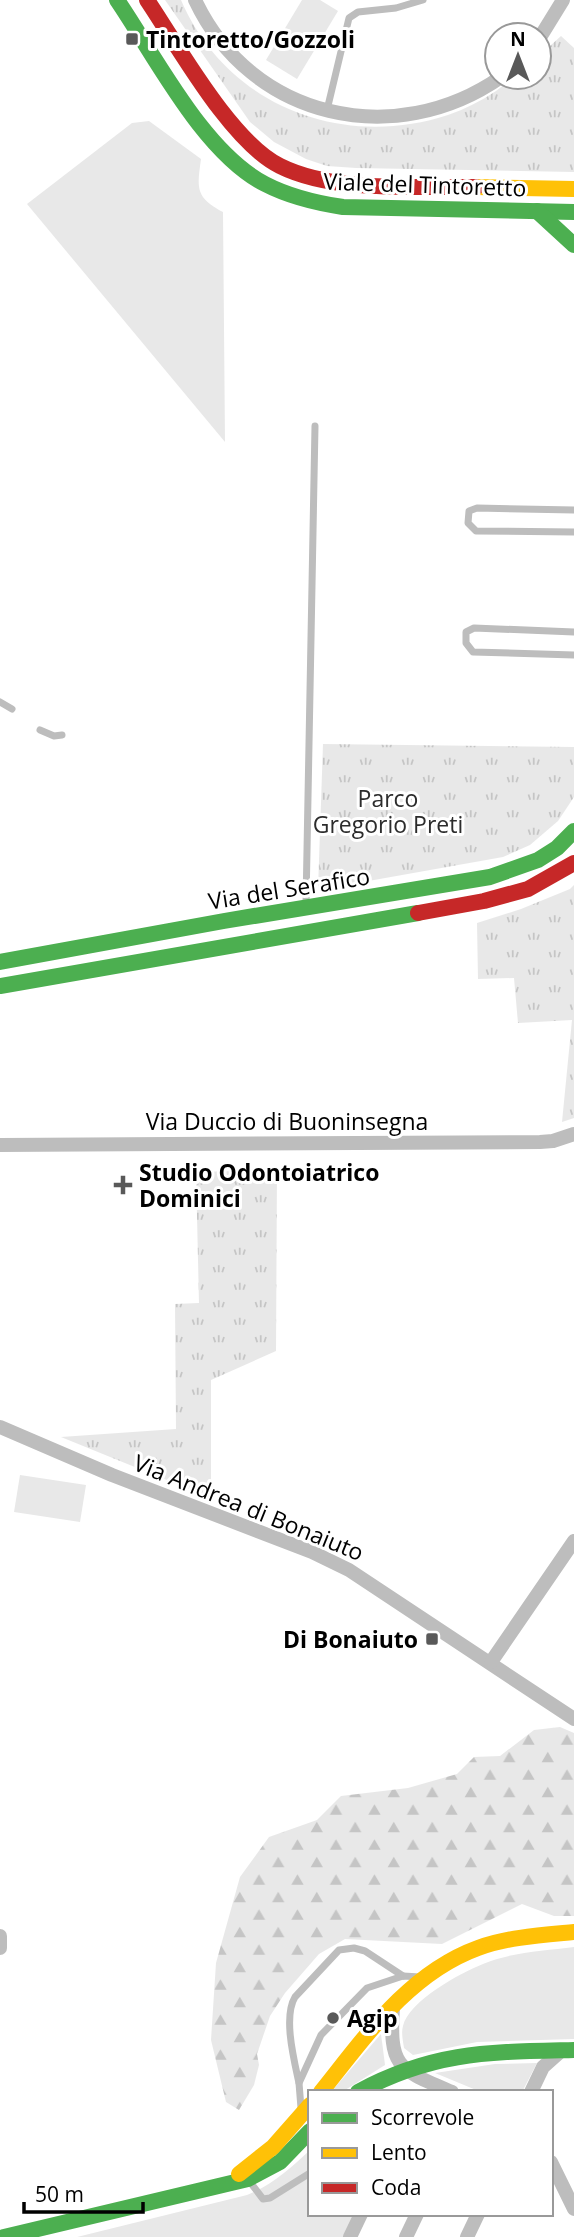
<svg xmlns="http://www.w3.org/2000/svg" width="574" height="2237" viewBox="0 0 574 2237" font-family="'Open Sans',sans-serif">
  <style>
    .grass { fill: #e8e8e8 }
    .forest { fill: url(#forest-firs) }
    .park { fill: url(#park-tufts) }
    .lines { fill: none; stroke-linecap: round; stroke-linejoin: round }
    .lane { stroke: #bdbdbd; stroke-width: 7 }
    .street { stroke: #bdbdbd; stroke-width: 14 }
    .fast { stroke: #4caf50; stroke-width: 16 }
    .slow { stroke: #ffc107; stroke-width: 16 }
    .jam { stroke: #c62828; stroke-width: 16 }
    .poi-dot { fill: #595959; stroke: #fff; stroke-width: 2.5 }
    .labels { text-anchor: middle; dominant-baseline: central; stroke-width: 6; stroke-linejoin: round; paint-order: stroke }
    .poi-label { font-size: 23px; font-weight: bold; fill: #000; stroke: #fff; text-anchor: start }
    .street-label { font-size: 23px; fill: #000; stroke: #fff }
    .park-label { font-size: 23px; fill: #2c2c2c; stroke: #fff }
  </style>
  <defs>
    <pattern id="forest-firs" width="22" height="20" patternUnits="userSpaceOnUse" patternTransform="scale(1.75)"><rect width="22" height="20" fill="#e8e8e8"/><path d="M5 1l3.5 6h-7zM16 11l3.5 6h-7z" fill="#c5c5c5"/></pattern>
    <pattern id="park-tufts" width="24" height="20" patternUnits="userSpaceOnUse" patternTransform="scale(1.75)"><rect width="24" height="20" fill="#e8e8e8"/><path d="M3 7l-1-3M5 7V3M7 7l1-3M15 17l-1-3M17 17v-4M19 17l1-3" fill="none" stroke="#c5c5c5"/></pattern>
  </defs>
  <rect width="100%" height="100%" fill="#fff"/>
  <g class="grass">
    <polygon points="302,0 320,0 338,11 297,79 266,60"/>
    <path d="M149,121L201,159C197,188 195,197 223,212L225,442L27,204L132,123Z"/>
    <polygon points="20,1475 86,1485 80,1522 14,1512"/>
    <path d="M574,1947V2039L477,2042L413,2055L404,2048C403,2041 401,2033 403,2026C409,2001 460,1973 483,1964C511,1952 544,1951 574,1947Z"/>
    <polygon points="381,2034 385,2065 342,2092 331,2092"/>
    <polygon points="537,2063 522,2092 481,2092 435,2073 495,2064"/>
    <path d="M310,2150V2214H354L343,2237H77L247,2195C272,2185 291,2168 310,2150Z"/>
  </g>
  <polygon class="forest" points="560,1727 574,1733 574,1916 554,1916 522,1904 442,1944 345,1939 319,1954 285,1993 270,2016 257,2054 259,2065 254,2085 239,2110 226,2102 211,2040 216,1963 240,1877 269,1837 317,1820 341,1796 408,1788 457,1774 474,1757 500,1756 534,1730"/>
  <g class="park">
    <path d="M165,0H181C226,105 341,150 448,115C465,109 481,101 496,91C502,87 507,81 513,78C519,75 532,77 539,77V56L561,36L574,48V172L356,168L327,166L306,159L274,142L250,122Z"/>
    <polygon points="323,744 574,747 574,797 558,821 530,845 503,857 318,890"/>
    <polygon points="574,885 574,1118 562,1122 572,1020 518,1023 514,978 478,979 477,923 521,909 570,889"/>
    <polygon points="277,1170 276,1351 211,1380 211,1498 61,1437 176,1429 175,1304 199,1303 196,1172"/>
  </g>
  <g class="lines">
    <g class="lane">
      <polyline points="327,110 349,18 358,12 396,8 423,0"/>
      <polyline points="574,510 477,508 469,511 468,523 476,531 574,532"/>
      <polyline points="574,632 474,628 466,632 466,643 473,652 574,655"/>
      <polyline points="0,702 12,709"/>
      <polyline points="40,730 54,736 62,735"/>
      <polyline points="306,903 315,426"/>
      <path d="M299,2083C294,2060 283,2017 295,1997L339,1950L354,1948L365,1951L403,1976"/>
      <polyline points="301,2108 299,2083 321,2035 367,1988 403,1976 420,1977"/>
      <polyline points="250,2182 263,2199 270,2198 310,2173"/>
    </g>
    <g class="street">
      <path d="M195,0C251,119 395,151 501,77"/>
      <polyline points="539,39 563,0"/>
      <polyline points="0,1145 540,1142 553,1141 574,1134"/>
      <polyline points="0,1427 112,1475 312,1552 349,1570 574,1719"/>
      <polyline points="491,1662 574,1541"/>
      <polyline points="0,1936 0,1948"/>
      <path d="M393,2007C389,2068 398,2069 452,2092"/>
      <polyline points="531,2092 543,2067 561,2051"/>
      <polyline points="551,2162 574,2209"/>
      <polyline points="350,2237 361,2214"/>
      <polyline points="406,2237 417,2214"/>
      <polyline points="467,2237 478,2214"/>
    </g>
    <g class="fast">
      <path d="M117,0C156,57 203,152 265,184C290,197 316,203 343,207L574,212"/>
      <polyline points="537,211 574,245"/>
      <polyline points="0,962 224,921 490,877 538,860 557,848 574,831"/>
      <polyline points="0,986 418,913"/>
      <path d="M358,2092C434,2051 490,2052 574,2050"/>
      <polyline points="4,2237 248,2179 280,2162 310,2131"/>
    </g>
    <g class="slow">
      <polyline points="476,187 574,189"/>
      <path d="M321,2092C365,2037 409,1973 478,1948C508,1937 542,1935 574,1932"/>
      <polyline points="239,2174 273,2147 310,2105"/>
    </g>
    <g class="jam">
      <path d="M147,0C178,46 231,142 280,166C334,193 416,186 476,187"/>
      <polyline points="418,913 484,901 528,889 574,863"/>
    </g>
  </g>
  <g class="poi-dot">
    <rect x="125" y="32" width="14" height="14" rx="3.5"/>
    <path d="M119.5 1174.5h7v7h7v7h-7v7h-7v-7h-7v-7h7z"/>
    <rect x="425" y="1632" width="14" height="14" rx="3.5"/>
    <circle cx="333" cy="2018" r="7"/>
  </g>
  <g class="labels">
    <g class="poi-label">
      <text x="146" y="39">Tintoretto/Gozzoli</text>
      <text x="139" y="1172">Studio Odontoiatrico<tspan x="139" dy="26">Dominici</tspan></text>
      <text x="418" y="1639" text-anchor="end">Di Bonaiuto</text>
      <text x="347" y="2018">Agip</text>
    </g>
    <g class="street-label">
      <text transform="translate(425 184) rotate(2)">Viale del Tintoretto</text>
      <text transform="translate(289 888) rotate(-9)">Via del Serafico</text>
      <text x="287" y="1121">Via Duccio di Buoninsegna</text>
      <text transform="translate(249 1507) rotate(22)">Via Andrea di Bonaiuto</text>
    </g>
    <g class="park-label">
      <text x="388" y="798">Parco<tspan x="388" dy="26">Gregorio Preti</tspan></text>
    </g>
  </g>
  <rect x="308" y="2090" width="245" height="126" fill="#ffffff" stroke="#999999" stroke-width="2"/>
  <rect x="322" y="2113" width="35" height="10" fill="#4caf50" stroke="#999999" stroke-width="2"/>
  <text x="371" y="2125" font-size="21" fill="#000000">Scorrevole</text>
  <rect x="322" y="2148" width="35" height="10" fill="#ffc107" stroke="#999999" stroke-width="2"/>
  <text x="371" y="2160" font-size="21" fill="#000000">Lento</text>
  <rect x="322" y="2183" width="35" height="10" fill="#c62828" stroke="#999999" stroke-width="2"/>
  <text x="371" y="2195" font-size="21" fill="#000000">Coda</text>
  <g transform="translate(518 56)"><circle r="33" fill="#ffffff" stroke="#999999" stroke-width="2"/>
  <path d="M0-5L12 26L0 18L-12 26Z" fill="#595959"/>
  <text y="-10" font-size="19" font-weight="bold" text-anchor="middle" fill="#000000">N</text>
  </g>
  <path d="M24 2202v10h119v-10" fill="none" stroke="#000000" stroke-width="3.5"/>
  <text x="35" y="2202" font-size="21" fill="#000000" stroke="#ffffff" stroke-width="5" paint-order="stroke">50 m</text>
</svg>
